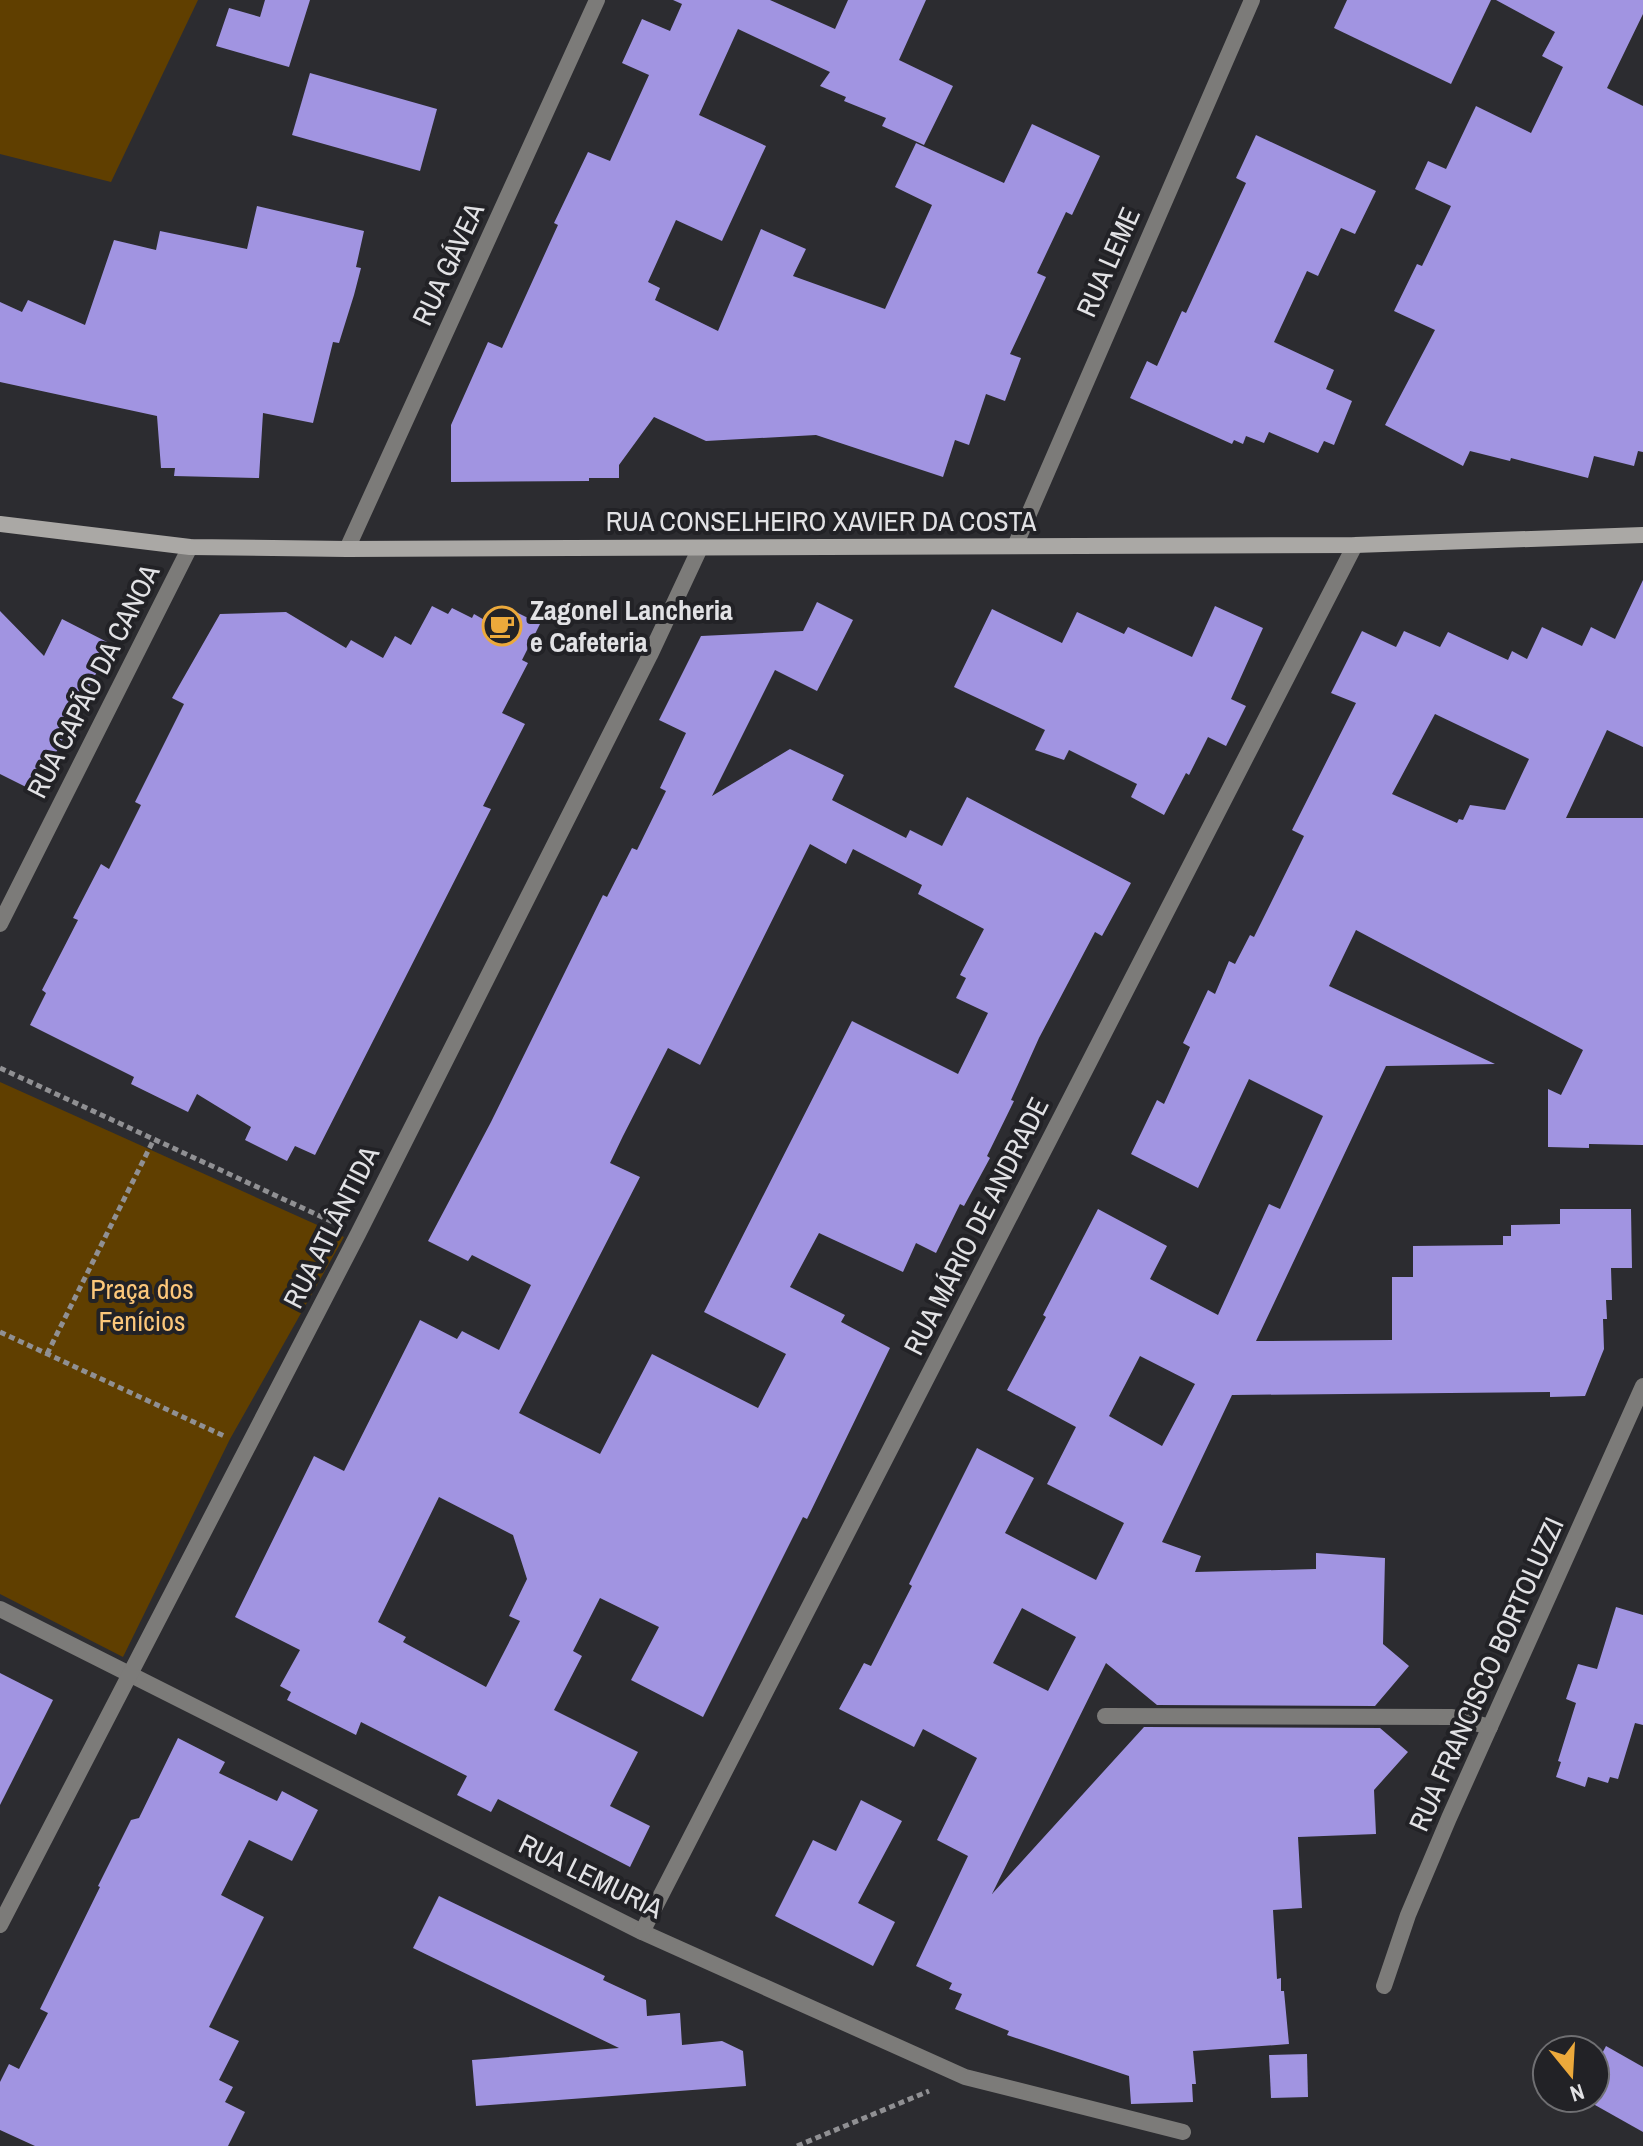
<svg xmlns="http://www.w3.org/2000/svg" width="1643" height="2146" viewBox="0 0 1643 2146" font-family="'Archivo Narrow',sans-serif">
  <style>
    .green { fill: #603f00 }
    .building { fill: #a194e1; fill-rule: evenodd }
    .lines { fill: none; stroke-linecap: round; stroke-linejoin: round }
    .path { stroke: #909093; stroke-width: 5; stroke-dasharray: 6 4; stroke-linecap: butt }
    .street { stroke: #7c7b79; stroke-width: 16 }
    .secondary { stroke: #aaa8a5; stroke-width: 16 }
    .labels { text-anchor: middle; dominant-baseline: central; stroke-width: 8; stroke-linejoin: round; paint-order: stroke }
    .street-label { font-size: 28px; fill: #e2e2e5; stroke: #222226 }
    .poi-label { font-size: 28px; font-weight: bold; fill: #e2e2e5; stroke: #222226; text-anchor: start }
    .park-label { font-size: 28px; fill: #fcc77a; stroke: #222226 }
  </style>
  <rect width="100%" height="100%" fill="#2c2c30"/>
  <g class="green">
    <polygon points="0,0 198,0 111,182 0,154"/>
    <polygon points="0,1082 344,1237 230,1439 123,1657 0,1594"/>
  </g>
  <g class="building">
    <polygon points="265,0 310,0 289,67 216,46 229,8 260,17"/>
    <polygon points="673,0 770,0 835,29 848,0 926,0 899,60 953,86 924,145 882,126 886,118 844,101 846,97 820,86 830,72 738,29 699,115 766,146 722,241 676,220 648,282 660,288 655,300 718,331 761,229 806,249 793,276 885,309 932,205 895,187 916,143 1004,183 1032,124 1100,156 1072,215 1066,212 1037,273 1046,277 1010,354 1021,358 1005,401 986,394 969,445 955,440 943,477 816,435 706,441 654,417 619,465 619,478 589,478 589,481 451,482 451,425 488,342 502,348 558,225 554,223 588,152 610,161 649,75 622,63 642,19 670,31 682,4"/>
    <polygon points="1347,0 1491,0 1451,84 1334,28"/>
    <polygon points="1496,0 1643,0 1643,14 1607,88 1643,106 1643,452 1638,451 1634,466 1594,456 1588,478 1511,458 1510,461 1470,451 1463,466 1385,425 1435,330 1394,311 1417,264 1422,266 1451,206 1415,189 1428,161 1446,169 1476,106 1531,133 1563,67 1542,56 1555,32"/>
    <polygon points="310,73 437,109 420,171 292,135"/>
    <polygon points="1256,135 1376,191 1355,234 1341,228 1318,276 1307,271 1274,342 1334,370 1326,389 1352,401 1334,445 1324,441 1318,453 1269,432 1264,443 1246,436 1243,444 1234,440 1232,444 1130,398 1147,361 1157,366 1182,311 1186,313 1246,183 1236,178"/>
    <polygon points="257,206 364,231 356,267 361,268 354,295 339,343 333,342 313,423 263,413 259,478 174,476 175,468 161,468 157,416 0,382 0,302 22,312 28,300 85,325 114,240 156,250 160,231 247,249"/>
    <path d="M1643,580V747L1607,730L1566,818H1643V1145L1589,1144V1148L1548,1147V1089L1561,1095L1583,1050L1356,930L1329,986L1495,1064L1386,1066L1256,1341L1392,1340V1277H1413V1246L1503,1245V1236H1511V1225L1560,1224V1209H1631L1632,1268H1611L1612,1300H1606L1607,1319H1603L1604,1349L1585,1396L1550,1397V1392L1232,1395L1162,1542L1201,1556L1195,1572L1316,1569V1553L1385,1558L1383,1644L1409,1666L1375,1706L1157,1705L1106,1663L992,1894L1144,1727L1380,1728L1408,1752L1374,1790L1376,1834L1298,1837L1302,1908L1273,1910L1277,1979L1281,1978V1991H1284L1289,2044L1193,2051L1196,2084H1192L1193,2102L1131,2104L1129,2076L1007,2035L1009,2031L955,2009L962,1994L949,1989L952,1983L916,1966L968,1856L937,1840L977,1758L923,1729L914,1747L839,1709L864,1663L871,1666L912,1586L909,1584L977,1448L1034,1478L1005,1533L1096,1580L1124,1523L1047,1484L1076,1427L1007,1390L1046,1317L1043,1315L1098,1209L1167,1246L1150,1279L1218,1315L1269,1204L1280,1209L1323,1116L1249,1079L1198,1188L1131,1154L1157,1100L1164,1104L1190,1047L1183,1043L1208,990L1215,994L1229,961L1235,964L1250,935L1254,937L1304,836L1292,830L1356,703L1331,693L1362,631L1396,647L1404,631L1440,647L1448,632L1508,660L1512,651L1527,659L1542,627L1582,646L1591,627L1615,639ZM1435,714L1529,759L1505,810L1470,805L1463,820L1459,819L1457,823L1392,794ZM1140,1356L1195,1384L1162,1446L1109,1416ZM1022,1608L1076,1637L1048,1691L993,1663Z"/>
    <path d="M817,602L853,620L817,691L775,670L712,796L790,749L844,775L832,800L906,838L910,830L942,846L967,797L1131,883L1102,936L1095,932L1039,1038L1011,1100L1014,1101L987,1156L990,1158L964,1206L960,1204L936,1253L916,1243L903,1272L819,1233L790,1287L845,1315L841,1322L890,1348L807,1519L803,1517L703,1717L631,1680L659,1627L600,1598L573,1651L582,1656L554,1710L638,1752L610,1806L650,1826L630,1867L498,1799L491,1812L457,1795L467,1776L361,1722L356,1735L287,1700L291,1692L280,1686L300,1650L235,1617L314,1456L344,1471L420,1320L457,1339L462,1331L499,1350L531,1285L472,1255L468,1261L428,1241L491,1122L603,895L607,897L632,848L637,850L666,791L660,788L686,733L659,720L701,636L803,631ZM810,844L846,864L853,849L922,885L918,894L984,929L960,975L966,978L956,998L988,1013L958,1074L852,1021L704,1312L786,1354L758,1408L652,1354L600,1454L519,1413L640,1177L610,1163L623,1136L668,1048L700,1065ZM439,1497L513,1535L527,1579L509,1616L520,1621L486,1687L403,1642L406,1637L378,1622Z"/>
    <polygon points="432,606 448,614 452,608 472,618 474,614 488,622 494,612 502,615 506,607 540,624 522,660 528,663 502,713 525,724 483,806 491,809 315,1155 295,1146 287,1161 245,1140 251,1127 197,1094 188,1112 131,1084 134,1077 30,1025 46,993 42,990 78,920 73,918 101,864 109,869 141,805 135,802 184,704 172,698 220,614 286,612 346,648 351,640 383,658 395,636 411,645"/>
    <polygon points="1215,606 1263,628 1231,699 1246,706 1226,746 1208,737 1189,775 1186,773 1164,815 1131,797 1137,784 1069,750 1064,760 1035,750 1045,730 954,687 992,609 1062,643 1077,612 1124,634 1128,627 1192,657"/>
    <polygon points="0,611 44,656 62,619 111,644 36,792 0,774"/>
    <polygon points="1616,1607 1643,1615 1643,1725 1635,1723 1618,1779 1610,1777 1608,1783 1588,1777 1585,1787 1556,1777 1561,1762 1558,1761 1576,1703 1566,1699 1578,1664 1597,1669"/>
    <polygon points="0,1673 53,1700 0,1805"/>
    <polygon points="178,1738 225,1762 219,1773 277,1801 282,1791 318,1810 292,1861 249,1840 221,1895 264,1917 209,2027 239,2041 219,2080 233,2087 225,2102 245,2112 228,2146 35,2146 0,2130 0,2082 9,2064 19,2069 48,2013 40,2009 100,1887 98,1886 131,1820 139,1818"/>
    <polygon points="861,1800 902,1821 858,1903 895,1922 873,1966 775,1916 813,1840 836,1851"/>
    <polygon points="439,1896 605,1976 603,1980 646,2000 647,2016 680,2013 682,2045 722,2041 743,2051 746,2086 476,2106 472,2060 619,2048 413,1948"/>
    <polygon points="1606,2046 1643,2067 1643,2132 1595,2105 1595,2067"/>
    <polygon points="1307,2054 1308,2097 1271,2098 1269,2055"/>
  </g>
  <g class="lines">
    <g class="path">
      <polyline points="0,1068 335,1223"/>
      <polyline points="0,1332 224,1436"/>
      <polyline points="47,1354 154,1139"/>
      <polyline points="797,2146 929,2091"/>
    </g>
    <g class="street">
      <polyline points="1015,546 1252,0"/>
      <polyline points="347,549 597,0"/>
      <polyline points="0,924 190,547"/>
      <polyline points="0,1609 642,1932 965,2077 1183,2132"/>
      <polyline points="1105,1716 1452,1717 1490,1727"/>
      <polyline points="0,1925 358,1234 650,655 700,548"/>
      <polyline points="642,1932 1355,545"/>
      <polyline points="1384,1986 1408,1915 1449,1818 1643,1386"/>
    </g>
    <polyline class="secondary" points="0,524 190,547 347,549 1355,545 1643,535"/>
  </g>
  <defs>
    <g id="cafe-ring" transform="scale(2)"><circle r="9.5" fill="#222226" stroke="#eca93b" stroke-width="1.5"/><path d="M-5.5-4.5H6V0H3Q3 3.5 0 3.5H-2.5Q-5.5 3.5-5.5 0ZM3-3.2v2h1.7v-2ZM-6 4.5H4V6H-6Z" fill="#eca93b"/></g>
  </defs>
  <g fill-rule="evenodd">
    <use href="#cafe-ring" x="502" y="626"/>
  </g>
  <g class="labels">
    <g class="street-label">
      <text transform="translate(1108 262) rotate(-66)">RUA LEME</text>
      <text transform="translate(448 264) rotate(-65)">RUA GÁVEA</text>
      <text x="821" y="521">RUA CONSELHEIRO XAVIER DA COSTA</text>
      <text transform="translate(93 681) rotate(-63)">RUA CAPÃO DA CANOA</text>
      <text transform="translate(976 1226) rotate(-63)">RUA MÁRIO DE ANDRADE</text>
      <text transform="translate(331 1227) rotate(-63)">RUA ATLÂNTIDA</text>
      <text transform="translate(1486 1674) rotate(-66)">RUA FRANCISCO BORTOLUZZI</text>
      <text transform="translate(591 1876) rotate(26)">RUA LEMURIA</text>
    </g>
    <g class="poi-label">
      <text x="530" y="610">Zagonel Lancheria<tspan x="530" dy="32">e Cafeteria</tspan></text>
    </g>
    <g class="park-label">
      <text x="142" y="1289">Praça dos<tspan x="142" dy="32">Fenícios</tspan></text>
    </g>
  </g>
  <g transform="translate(1571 2074) rotate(162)"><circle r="38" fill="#222226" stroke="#6f6f72" stroke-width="2"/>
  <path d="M0-6L14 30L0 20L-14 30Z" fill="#eca93b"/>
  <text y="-12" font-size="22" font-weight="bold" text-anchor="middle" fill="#e2e2e5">N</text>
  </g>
</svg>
